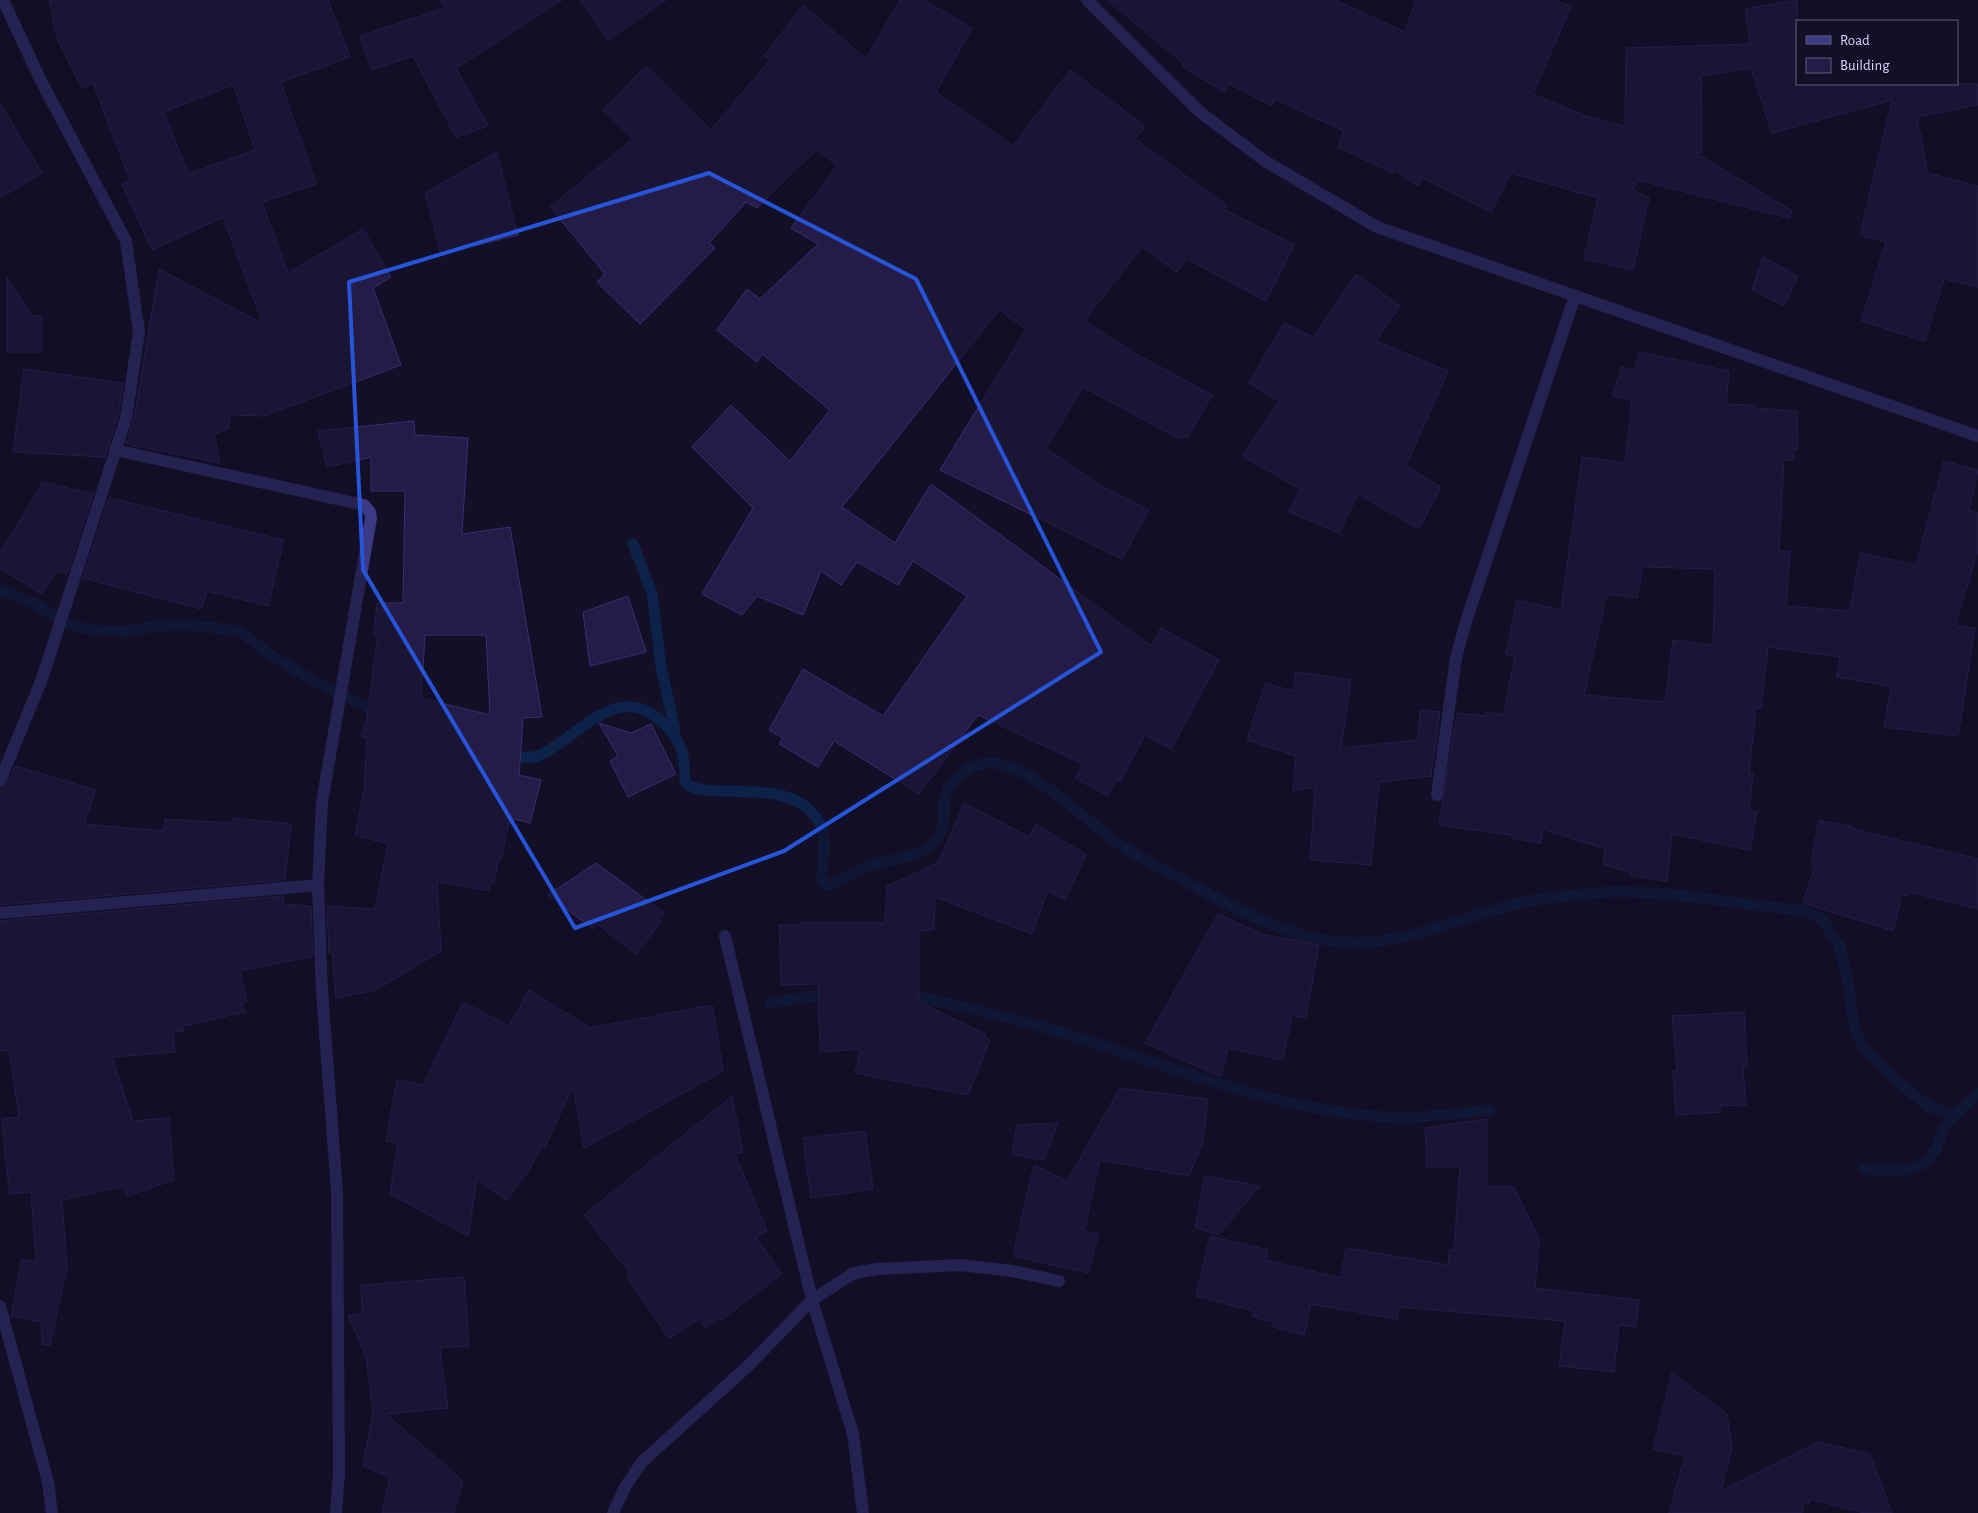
<svg xmlns="http://www.w3.org/2000/svg" width="1978" height="1513" viewBox="0 0 1978 1513" font-family="'Alegreya Sans',sans-serif">
  <style>
    .lines { fill: none; stroke-linecap: round; stroke-linejoin: round }
    .stream { stroke: #0c2248; stroke-width: 11 }
    .building { fill: #241b47; stroke: #3b2d73; fill-rule: evenodd }
    .minor { stroke: #3d3a85; stroke-width: 12 }
    .marked { fill: none; stroke: #2655da; stroke-width: 4; stroke-linejoin: round }
  </style>
  <rect width="100%" height="100%" fill="#130f26"/>
  <g class="lines">
    <g class="stream">
      <polyline points="633,544 652,593 661,667 675,730"/>
      <polyline points="0,590 38,605 66,624 92,630 124,632 156,626 186,625 235,630 248,637 272,656 326,688 382,713"/>
      <path d="M506,755C516,756 530,760 540,755C578,738 617,680 661,721C682,740 685,754 685,782C693,790 707,790 718,791C753,792 803,787 821,826C828,841 821,864 822,880L827,885C841,881 853,872 867,867C889,858 920,860 937,839C946,828 943,815 944,802C946,782 970,762 990,763C1033,765 1086,821 1119,844C1139,858 1161,867 1181,879C1219,900 1264,925 1306,936C1380,956 1438,925 1508,906C1536,898 1567,896 1595,893C1664,887 1734,906 1803,910L1822,919L1840,947L1849,987L1853,1022L1863,1048L1893,1077L1929,1107L1955,1115"/>
      <path d="M906,994C968,1008 1029,1021 1089,1041C1187,1073 1284,1111 1388,1117C1422,1119 1456,1113 1490,1110"/>
      <polyline points="770,1003 833,993"/>
      <polyline points="1957,1113 1978,1093"/>
      <path d="M1864,1169C1889,1170 1921,1177 1935,1150C1942,1136 1942,1129 1953,1116"/>
    </g>
  </g>
  <g class="building">
    <path d="M49,0H328L350,57L281,82L316,184L262,202L288,273L363,229L391,277L373,288L401,365L264,416L230,415L228,429L214,434L220,463L126,444L134,419L159,269L263,324L223,217L152,250L122,184L130,180L93,83L82,88L57,38ZM233,85L255,150L188,174L164,112Z"/>
    <polygon points="440,0 562,0 456,68 488,126 456,137 413,56 372,70 360,36 445,8"/>
    <polygon points="580,0 666,0 608,40"/>
    <polygon points="900,0 924,0 972,28 936,92 1013,146 1070,70 1145,126 1135,139 1226,205 1223,209 1294,245 1266,301 1187,259 1177,272 1142,247 1084,321 1136,354 1212,395 1188,437 1176,437 1083,387 1046,448 1103,487 1149,510 1122,559 940,470 1026,329 999,310 842,507 895,543 931,484 1151,646 1161,628 1219,660 1171,749 1145,735 1120,782 1116,780 1108,796 1075,778 1083,764 978,715 919,794 834,741 818,767 779,744 783,738 769,730 803,669 883,716 967,596 913,561 898,585 857,562 841,585 821,571 803,615 757,596 742,615 702,594 753,508 692,447 731,405 790,461 830,410 762,354 757,362 717,330 747,289 760,299 818,244 791,228 837,166 817,149 757,208 746,202 709,243 715,248 640,324 597,282 605,274 550,207 633,139 603,110 646,66 711,130 770,60 764,56 803,5 866,59"/>
    <polygon points="1107,0 1335,0 1405,32 1416,0 1554,0 1571,6 1533,94 1583,115 1625,127 1626,48 1750,44 1745,9 1797,0 1797,84 1978,84 1978,105 1917,117 1928,173 1978,186 1978,287 1944,279 1925,341 1861,321 1886,242 1860,235 1892,100 1772,133 1751,68 1701,76 1702,152 1696,153 1792,211 1789,218 1637,180 1633,190 1649,198 1633,270 1584,259 1598,198 1511,173 1491,212 1423,178 1418,186 1395,170 1393,173 1338,147 1344,131 1275,99 1272,106 1229,84 1224,92 1182,66 1184,64"/>
    <polygon points="0,103 42,173 0,198"/>
    <polygon points="497,152 518,235 441,254 425,193"/>
    <polygon points="1763,257 1798,276 1784,306 1752,290"/>
    <polygon points="1356,274 1400,306 1376,341 1448,371 1406,466 1441,487 1419,529 1358,494 1339,533 1289,512 1300,489 1242,456 1279,401 1249,383 1284,323 1313,337"/>
    <polygon points="7,277 32,316 42,316 42,352 7,352"/>
    <path d="M1639,352L1729,371L1726,404L1754,405V408L1797,411L1798,450L1794,449V460H1784L1779,551H1790L1786,606L1850,611L1860,553L1916,565L1944,461L1978,470L1969,510L1978,513V550L1955,626L1975,628L1958,736L1884,727L1891,686L1836,677L1840,657L1768,647L1761,709L1756,708L1749,774H1753L1749,811L1757,812L1750,850L1672,834L1667,881L1631,876L1632,873L1603,864L1605,849L1543,829L1541,843L1512,838V835L1439,825L1457,713L1486,716V712L1503,715L1515,657L1506,654L1517,600L1561,610L1582,457L1625,463L1632,401L1613,396L1621,367L1635,370ZM1643,567L1715,569L1713,645L1673,640L1665,702L1584,695L1607,594L1637,598Z"/>
    <polygon points="24,369 123,383 118,416 105,457 13,452"/>
    <path d="M414,421L415,435L468,438L462,534L510,527L542,717L523,718L519,775L541,780L530,823L510,818L501,860L499,858L494,883H491L489,891L437,881L441,951L376,990L336,998L332,952L329,953L327,906L375,909L388,844L355,835L364,791L367,738L361,736L366,723L378,635H374L377,603H403L405,491H371V457L327,467L318,431ZM425,635H486L490,715L421,698Z"/>
    <polygon points="43,482 93,494 67,574 56,571 42,594 0,568 0,553"/>
    <polygon points="109,498 284,540 268,606 207,591 201,609 83,578"/>
    <polygon points="628,596 646,652 590,666 583,612"/>
    <polygon points="1296,672 1351,680 1341,748 1418,740 1420,710 1440,712 1431,776 1379,782 1371,865 1310,860 1315,788 1293,790 1296,756 1247,740 1265,683 1293,691"/>
    <polygon points="599,723 631,733 651,724 676,774 628,797 610,761 618,756"/>
    <polygon points="15,766 96,790 84,824 164,831 165,819 232,823 232,818 291,824 285,880 0,905 0,789 7,785"/>
    <polygon points="964,803 1029,837 1036,824 1086,855 1065,900 1048,891 1032,934 935,897 934,930 919,931 919,1002 985,1034 984,1037 990,1040 968,1095 855,1073 860,1049 820,1052 818,984 781,985 779,925 802,925 801,922 885,923 887,886 938,863"/>
    <polygon points="1819,820 1854,827 1853,829 1978,859 1978,909 1909,892 1907,896 1902,895 1893,931 1803,903 1815,865 1811,864"/>
    <polygon points="596,863 664,913 658,920 661,922 636,954 597,924 593,929 548,895"/>
    <polygon points="284,896 283,904 311,906 313,956 240,971 247,1001 242,1003 245,1012 183,1026 184,1031 173,1032 175,1052 112,1057 133,1121 169,1118 174,1180 127,1196 124,1186 62,1200 67,1268 50,1345 42,1344 41,1322 11,1316 22,1259 36,1262 31,1192 10,1194 6,1163 2,1119 19,1117 9,1050 0,1051 0,921"/>
    <polygon points="1218,914 1262,934 1319,945 1306,1018 1292,1015 1283,1060 1228,1048 1221,1077 1145,1043"/>
    <polygon points="529,990 590,1028 712,1005 723,1071 584,1148 573,1086 545,1147 542,1146 530,1168 507,1201 477,1179 468,1236 390,1194 398,1143 386,1141 397,1080 423,1085 463,1002 509,1026"/>
    <polygon points="1744,1012 1747,1066 1743,1066 1746,1105 1720,1106 1720,1112 1676,1115 1673,1071 1677,1071 1672,1016"/>
    <polygon points="1120,1088 1208,1099 1203,1142 1189,1176 1100,1160 1084,1231 1098,1234 1089,1273 1013,1256 1034,1165 1067,1181"/>
    <polygon points="732,1096 743,1152 735,1154 767,1231 756,1237 782,1274 721,1320 719,1317 706,1328 700,1319 669,1338 626,1276 630,1273 584,1215"/>
    <polygon points="1487,1119 1487,1186 1514,1187 1539,1239 1535,1288 1639,1300 1636,1327 1619,1325 1614,1372 1559,1366 1565,1321 1399,1307 1397,1319 1311,1304 1304,1335 1273,1327 1274,1322 1253,1317 1254,1311 1196,1296 1210,1236 1268,1250 1266,1260 1341,1278 1346,1248 1448,1265 1449,1250 1454,1250 1460,1167 1427,1167 1425,1128"/>
    <polygon points="1058,1123 1044,1160 1012,1154 1017,1125"/>
    <polygon points="865,1131 873,1189 811,1198 803,1138"/>
    <polygon points="1205,1176 1260,1186 1218,1235 1195,1227"/>
    <polygon points="464,1277 469,1346 440,1348 448,1408 386,1414 463,1481 454,1513 382,1513 390,1477 363,1466 373,1411 366,1357 348,1315 362,1315 361,1285"/>
    <polygon points="1672,1373 1727,1414 1732,1447 1721,1491 1818,1442 1870,1454 1892,1513 1864,1513 1810,1499 1808,1504 1804,1503 1802,1513 1669,1513 1685,1456 1653,1449"/>
  </g>
  <g class="lines">
    <g class="minor">
      <polyline points="1087,0 1201,113 1265,161 1377,227 1978,436"/>
      <polyline points="115,450 364,505 370,512 371,518 322,802 318,885 322,992 337,1191 339,1473 336,1513"/>
      <polyline points="0,781 42,679 126,418 139,332 126,241 41,81 3,0"/>
      <polyline points="1437,795 1456,658 1467,618 1575,296"/>
      <polyline points="0,913 318,885"/>
      <polyline points="725,936 812,1300 853,1434 863,1513"/>
      <polyline points="0,1306 48,1482 52,1513"/>
      <polyline points="613,1513 625,1487 642,1462 748,1366 812,1300 854,1273 878,1269 960,1265 1012,1271 1059,1281"/>
    </g>
  </g>
  <path d="M0 0H1978V1513H0ZM709,173L916,279L1101,652L784,851L575,928L363,570L349,282Z" fill="#130f26" fill-opacity=".55" fill-rule="evenodd"/>
  <path class="marked" d="M709,173L916,279L1101,652L784,851L575,928L363,570L349,282Z"/>
  <rect x="1796" y="20" width="162" height="65" fill="#130f26" stroke="#625e7d"/>
  <rect x="1806" y="36" width="25" height="8" fill="#3d3a85" stroke="#625e7d"/>
  <text x="1840" y="45" font-size="15" fill="#d9d4ff">Road</text>
  <rect x="1806" y="58" width="25" height="15" fill="#241b47" stroke="#625e7d"/>
  <text x="1840" y="70" font-size="15" fill="#d9d4ff">Building</text>
</svg>
